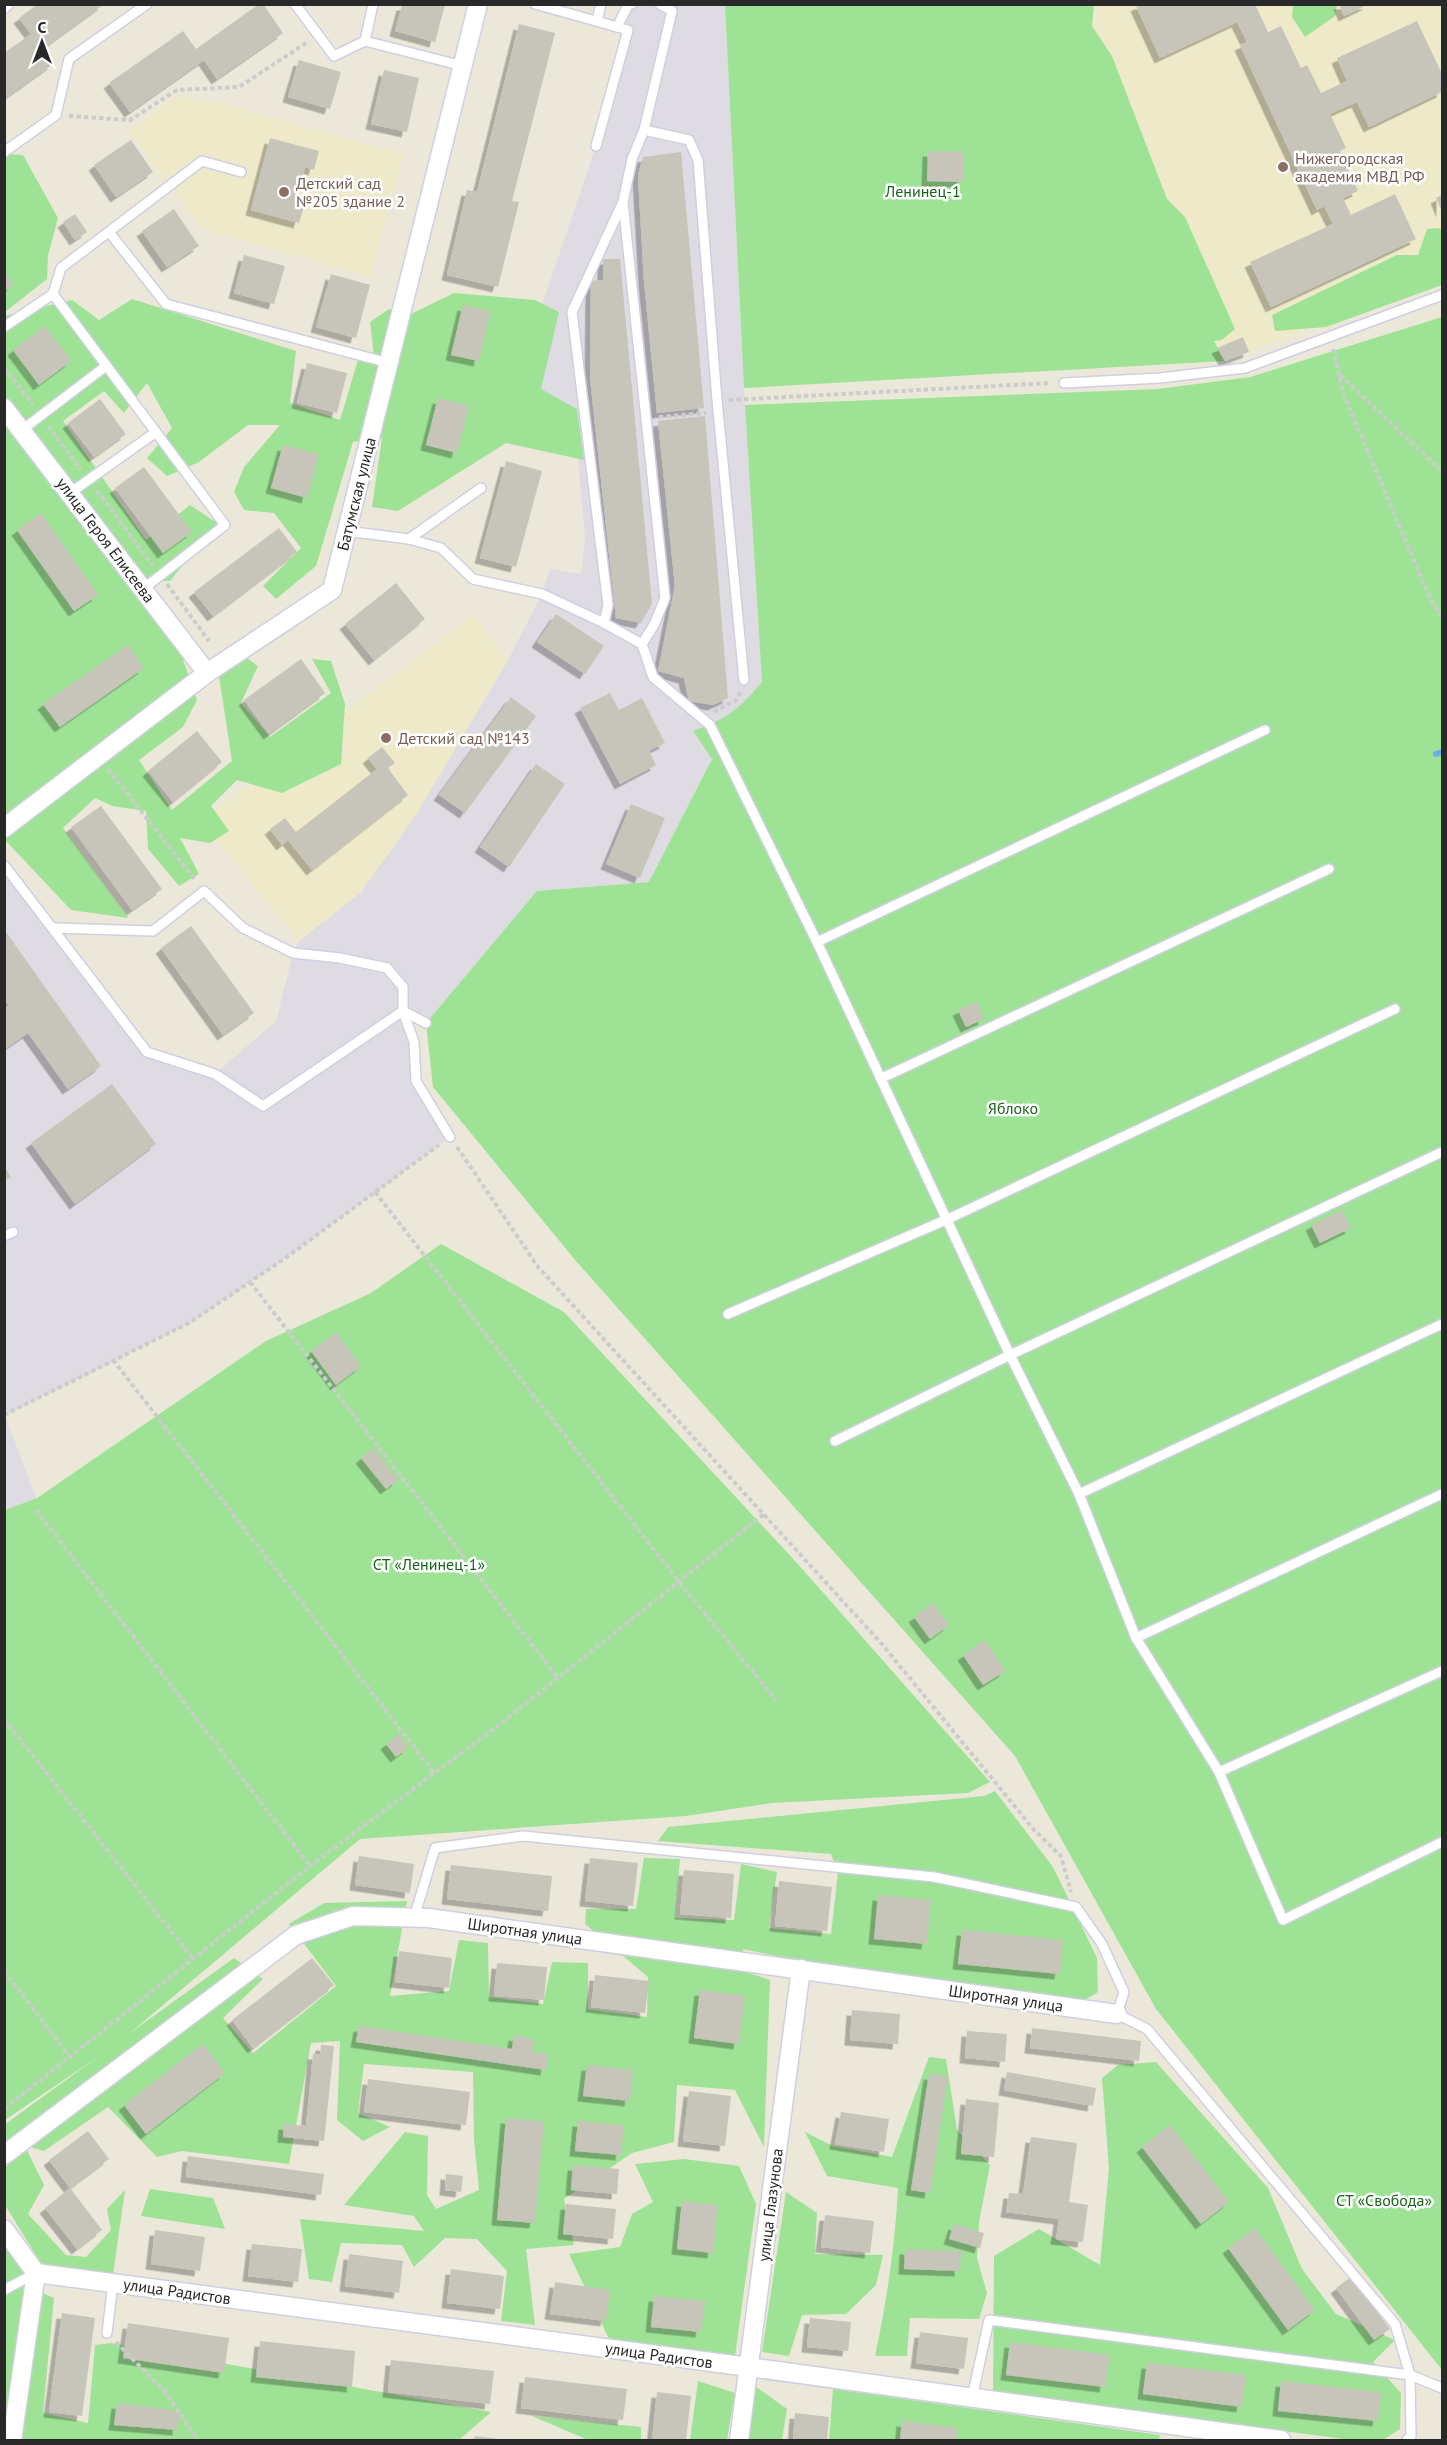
<svg xmlns="http://www.w3.org/2000/svg" width="1447" height="2445" viewBox="0 0 1447 2445" font-family="'PT Sans',sans-serif">
  <style>
    .industrial { fill: #dfdbe3 }
    .education { fill: #eeeac9 }
    .green { fill: #9ee395 }
    .lines { fill: none; stroke-linecap: round; stroke-linejoin: round }
    .stream { stroke: #6aaef0; stroke-width: 6 }
    .building { fill: #c7c4ba; filter: url(#shadow) }
    .service-casing { stroke: #d0cfe2; stroke-width: 12 }
    .minor-casing { stroke: #d0cfe2; stroke-width: 21 }
    .path { stroke: #ccc; stroke-width: 4; stroke-dasharray: 4.5 3; stroke-linecap: butt }
    .service { stroke: #fff; stroke-width: 9 }
    .minor { stroke: #fff; stroke-width: 18 }
    .education-dot { fill: #8d6e63; stroke: #fff; stroke-width: 2 }
    .labels { text-anchor: middle; dominant-baseline: central; stroke-width: 5; stroke-linejoin: round; paint-order: stroke }
    .education-label { font-size: 16px; fill: #785e54; stroke: #fff; text-anchor: start }
    .park-label { font-size: 16px; fill: #18661a; stroke: #fff }
    .street-label { font-size: 16px; fill: #292929; stroke: #fff }
  </style>
  <defs>
    <filter id="shadow"><feDropShadow dx="-5.5" dy="5.5" stdDeviation="0" flood-color="#0004"/></filter>
  </defs>
  <rect width="100%" height="100%" fill="#ebe8da"/>
  <polygon class="industrial" points="632,4 725,5 744,388 762,682 739,708 710,725 712,759 649,882 537,891 426,1023 404,1011 414,1042 416,1081 450,1137 287,1257 189,1323 5,1415 36,1498 5,1510 4,865 148,1052 215,1074 276,1021 293,953 299,941 361,892 415,816 508,660 542,594 550,569 581,574 585,539 577,446 529,436 542,305 596,146 628,30 617,27"/>
  <g class="education">
    <polygon points="1063,5 1442,5 1442,278 1225,361 1065,56"/>
    <polygon points="175,96 228,105 403,154 370,277 202,229 129,132"/>
    <polygon points="474,615 508,660 415,816 361,892 299,941 200,821"/>
  </g>
  <g class="green">
    <polygon points="725,5 1094,5 1092,26 1112,56 1167,199 1185,217 1235,329 1222,340 1214,341 1225,361 744,388"/>
    <polygon points="1293,5 1337,5 1335,16 1305,37 1292,17"/>
    <polygon points="5,154 23,155 58,218 48,255 47,279 5,312"/>
    <polygon points="1439,228 1442,230 1442,285 1326,327 1275,331 1272,315 1397,255 1418,255 1427,229"/>
    <polygon points="454,293 535,300 559,312 541,389 577,409 584,460 506,443 398,511 372,507 382,438 353,442 316,566 276,599 263,586 301,548 274,513 244,510 234,492 244,467 280,425 248,425 199,462 167,476 147,458 172,428 147,383 124,413 104,391 63,421 146,540 190,505 217,523 170,581 131,580 178,645 197,700 183,727 139,760 172,810 232,761 219,676 244,656 258,666 241,703 270,737 331,693 312,659 331,661 345,704 341,764 282,793 237,780 211,806 229,831 210,843 180,838 199,874 179,886 148,849 146,811 112,806 95,798 63,828 128,918 71,910 5,840 4,316 72,300 99,320 132,299 296,351 290,403 340,420 358,360 375,364 370,322 389,309 411,314"/>
    <path d="M1442,317V2370L1156,2009L1015,1756L576,1261L433,1087L426,1023L537,891L649,882L712,759L693,731C728,718 739,709 762,682L745,405L1158,389L1250,377Z"/>
    <polygon points="441,1244 564,1312 797,1563 990,1782 968,1793 772,1803 686,1816 360,1839 130,2033 234,1958 263,1979 223,2018 253,2053 336,1986 289,1924 324,1903 407,1901 390,1996 449,1991 459,1940 488,1943 489,1997 543,2004 552,1962 588,1963 588,2009 647,2017 648,1977 585,1924 586,1909 636,1909 644,1858 680,1859 675,1918 734,1920 741,1864 777,1872 769,1928 831,1934 838,1872 831,1854 658,1841 668,1827 984,1796 995,1791 1053,1867 1097,1958 1098,1992 1082,2002 800,1961 743,1949 746,1972 770,1980 764,2147 735,2090 677,2085 674,2142 632,2153 564,2199 574,2245 526,2249 535,2325 501,2321 507,2271 477,2239 445,2238 414,2267 402,2245 341,2243 332,2282 309,2279 300,2219 424,2231 414,2216 344,2205 405,2132 428,2136 427,2195 436,2209 479,2190 474,2139 473,2072 364,2064 358,2113 390,2127 363,2141 337,2120 340,2041 311,2043 289,2164 182,2151 157,2157 108,2107 44,2151 5,2140 4,2125 99,2056 5,2120 5,1510 37,1498 266,1341 371,1293"/>
    <path d="M929,2057L946,2059L957,2130L990,2165L979,2222L977,2258L987,2293L979,2319L910,2318L907,2356H875C887,2300 895,2245 898,2188L827,2176L805,2132L833,2146L892,2157Z"/>
    <polygon points="1156,2062 1268,2188 1302,2269 1336,2314 1395,2340 1373,2362 1401,2393 1400,2429 1383,2440 1351,2440 993,2393 994,2256 1039,2229 1100,2265 1109,2168 1102,2078 1118,2065"/>
    <polygon points="27,2150 44,2185 28,2214 66,2255 86,2257 111,2230 107,2209 125,2190 113,2275 42,2265 5,2205 5,2167"/>
    <polygon points="684,2159 739,2166 756,2204 735,2356 610,2341 569,2254 620,2247 632,2214 653,2202 635,2164"/>
    <polygon points="150,2189 213,2198 225,2229 141,2216"/>
    <polygon points="786,2192 817,2213 815,2254 883,2255 876,2285 846,2314 802,2315 789,2356 762,2352"/>
    <polygon points="5,2243 23,2269 24,2319 5,2425"/>
    <polygon points="40,2292 54,2298 43,2413 88,2423 95,2345 111,2343 491,2412 459,2440 20,2440"/>
    <polygon points="698,2381 735,2393 727,2440 690,2440"/>
    <polygon points="755,2386 787,2409 782,2440 748,2440"/>
    <polygon points="833,2389 1160,2435 1159,2440 829,2440"/>
    <polygon points="532,2416 641,2427 641,2440 588,2440"/>
  </g>
  <g class="lines">
    <polyline class="stream" points="1436,754 1442,752"/>
  </g>
  <g class="building">
    <polygon points="38,4 104,4 42,49 53,64 4,99 4,53 31,34 19,18"/>
    <polygon points="259,4 263,4 283,33 217,79 204,60 130,112 109,83 183,31 196,49"/>
    <polygon points="1140,4 1255,4 1268,32 1281,26 1301,68 1307,65 1321,93 1347,81 1337,58 1417,21 1442,74 1442,92 1369,127 1357,102 1330,114 1346,148 1340,151 1358,191 1343,198 1351,215 1395,194 1416,239 1271,307 1250,262 1333,224 1324,206 1317,210 1240,45 1247,42 1237,22 1160,58 1136,6"/>
    <polygon points="1339,4 1369,4 1344,16"/>
    <polygon points="402,5 445,5 435,42 395,31"/>
    <polygon points="519,24 555,33 512,201 519,202 498,287 447,275 467,190 477,192"/>
    <polygon points="299,60 341,72 330,109 288,97"/>
    <polygon points="384,70 419,78 407,132 371,124"/>
    <polygon points="270,138 319,151 314,170 305,167 296,200 305,203 299,223 251,210"/>
    <polygon points="131,140 153,172 116,197 94,165"/>
    <polygon points="928,151 964,152 963,182 927,181"/>
    <polygon points="681,152 704,408 657,413 644,281 638,176 643,157"/>
    <polygon points="1442,195 1442,212 1436,198"/>
    <polygon points="174,209 199,246 167,267 142,231"/>
    <polygon points="75,214 87,232 75,240 63,222"/>
    <polygon points="244,255 285,266 274,304 234,293"/>
    <polygon points="603,259 620,259 652,604 641,623 616,618 590,378 591,281 603,280"/>
    <polygon points="4,271 13,285 4,291"/>
    <polygon points="331,274 370,285 356,338 316,327"/>
    <polygon points="463,305 490,311 479,361 451,355"/>
    <polygon points="45,326 71,361 39,385 13,350"/>
    <polygon points="1243,337 1249,352 1225,361 1217,348"/>
    <polygon points="307,363 347,373 337,413 297,403"/>
    <polygon points="438,398 469,406 457,453 426,445"/>
    <polygon points="100,399 126,434 94,457 68,423"/>
    <polygon points="705,416 728,698 713,705 689,701 684,678 658,671 675,586 658,421"/>
    <polygon points="283,445 319,454 307,498 271,488"/>
    <polygon points="506,461 542,471 516,567 480,558"/>
    <polygon points="144,467 192,532 163,553 115,488"/>
    <polygon points="41,513 98,595 74,611 17,530"/>
    <polygon points="279,528 297,552 213,616 194,592"/>
    <polygon points="396,583 425,619 374,660 345,624"/>
    <polygon points="556,614 604,646 585,674 537,642"/>
    <polygon points="128,645 144,668 60,727 43,704"/>
    <polygon points="301,659 325,693 269,734 244,700"/>
    <polygon points="610,693 619,710 642,698 665,743 649,751 656,765 620,784 580,708"/>
    <polygon points="511,697 536,716 465,813 439,795"/>
    <polygon points="197,731 222,762 173,802 148,771"/>
    <polygon points="382,747 395,763 388,768 408,795 312,870 288,840 282,845 270,829 285,818 296,832 377,769 368,758"/>
    <polygon points="536,764 565,784 509,867 480,847"/>
    <polygon points="631,804 665,818 640,878 606,864"/>
    <polygon points="101,806 162,889 132,910 71,827"/>
    <polygon points="191,926 254,1013 223,1035 161,948"/>
    <polygon points="4,929 101,1066 68,1089 28,1033 5,1049 5,1008 9,1005 4,999"/>
    <polygon points="977,1002 984,1019 966,1027 958,1010"/>
    <polygon points="112,1084 156,1144 75,1204 31,1143"/>
    <polygon points="4,1166 11,1177 4,1181"/>
    <polygon points="1342,1210 1351,1228 1320,1243 1311,1225"/>
    <polygon points="336,1332 361,1366 336,1385 311,1351"/>
    <polygon points="374,1448 398,1480 386,1489 361,1458"/>
    <polygon points="933,1603 949,1625 930,1639 914,1617"/>
    <polygon points="985,1640 1005,1671 983,1685 963,1655"/>
    <polygon points="398,1734 408,1748 396,1757 386,1744"/>
    <polygon points="359,1856 414,1864 410,1893 355,1885"/>
    <polygon points="590,1858 638,1863 633,1906 585,1901"/>
    <polygon points="451,1865 552,1876 548,1911 447,1899"/>
    <polygon points="684,1870 734,1874 731,1918 680,1914"/>
    <polygon points="779,1881 832,1887 827,1931 775,1926"/>
    <polygon points="878,1895 931,1900 927,1944 874,1939"/>
    <polygon points="962,1930 1063,1940 1060,1974 958,1964"/>
    <polygon points="399,1951 452,1958 449,1988 395,1982"/>
    <polygon points="312,1958 334,1985 253,2048 232,2020"/>
    <polygon points="497,1963 547,1967 544,2000 494,1996"/>
    <polygon points="595,1975 649,1981 645,2013 591,2007"/>
    <polygon points="700,1990 745,1996 739,2044 694,2038"/>
    <polygon points="852,2010 900,2014 898,2044 850,2040"/>
    <polygon points="359,2026 512,2049 514,2035 534,2039 532,2052 548,2054 546,2070 356,2042"/>
    <polygon points="1032,2028 1141,2041 1139,2061 1030,2048"/>
    <polygon points="967,2031 1007,2034 1005,2062 965,2058"/>
    <polygon points="203,2044 225,2073 146,2134 124,2105"/>
    <polygon points="321,2045 334,2046 324,2141 283,2137 284,2124 306,2126 313,2054 320,2054"/>
    <polygon points="587,2065 633,2070 630,2101 583,2096"/>
    <polygon points="1007,2072 1096,2088 1093,2106 1004,2090"/>
    <polygon points="929,2074 948,2076 930,2193 911,2190"/>
    <polygon points="368,2079 470,2092 466,2125 364,2112"/>
    <polygon points="689,2091 731,2096 725,2146 683,2141"/>
    <polygon points="966,2099 999,2103 994,2157 961,2154"/>
    <polygon points="841,2112 889,2119 884,2152 835,2144"/>
    <polygon points="506,2118 544,2121 535,2223 497,2220"/>
    <polygon points="578,2121 624,2125 621,2155 575,2151"/>
    <polygon points="1170,2125 1229,2202 1201,2224 1142,2147"/>
    <polygon points="88,2131 109,2159 70,2188 49,2160"/>
    <polygon points="1031,2137 1077,2143 1069,2202 1088,2205 1083,2242 1056,2239 1059,2219 1006,2212 1009,2193 1023,2194"/>
    <polygon points="188,2156 324,2174 321,2195 186,2177"/>
    <polygon points="573,2165 619,2169 617,2194 571,2190"/>
    <polygon points="446,2174 463,2176 461,2192 445,2190"/>
    <polygon points="70,2188 102,2230 77,2249 45,2208"/>
    <polygon points="682,2201 718,2205 713,2253 677,2249"/>
    <polygon points="566,2204 616,2209 613,2239 563,2234"/>
    <polygon points="825,2215 874,2221 870,2253 821,2247"/>
    <polygon points="954,2224 984,2233 980,2248 949,2239"/>
    <polygon points="1255,2228 1315,2310 1288,2330 1228,2248"/>
    <polygon points="155,2230 205,2237 200,2271 151,2264"/>
    <polygon points="252,2244 302,2249 298,2282 248,2276"/>
    <polygon points="905,2249 961,2251 960,2271 904,2269"/>
    <polygon points="349,2254 403,2261 399,2293 345,2286"/>
    <polygon points="451,2269 504,2276 500,2309 447,2303"/>
    <polygon points="1351,2277 1390,2329 1374,2340 1336,2288"/>
    <polygon points="555,2282 610,2290 606,2321 550,2314"/>
    <polygon points="654,2296 705,2301 701,2332 651,2327"/>
    <polygon points="62,2313 95,2318 82,2416 49,2412"/>
    <polygon points="810,2318 851,2322 848,2351 807,2347"/>
    <polygon points="128,2323 229,2338 224,2373 123,2358"/>
    <polygon points="920,2332 968,2338 964,2369 916,2363"/>
    <polygon points="260,2341 355,2351 352,2387 256,2377"/>
    <polygon points="1010,2342 1110,2355 1105,2387 1006,2375"/>
    <polygon points="391,2360 494,2371 490,2404 388,2392"/>
    <polygon points="1147,2363 1246,2375 1242,2407 1143,2394"/>
    <polygon points="525,2377 627,2389 623,2420 521,2408"/>
    <polygon points="1281,2381 1381,2392 1378,2421 1278,2411"/>
    <polygon points="657,2392 691,2396 686,2440 652,2440"/>
    <polygon points="117,2403 179,2411 178,2430 114,2425"/>
    <polygon points="795,2413 829,2417 827,2440 793,2440"/>
    <polygon points="902,2421 958,2428 956,2440 900,2440"/>
    <polygon points="475,2436 499,2439 499,2440 474,2440"/>
  </g>
  <g class="lines">
    <g class="service-casing">
      <g id="service">
        <polyline points="295,4 334,56 365,41"/>
        <polyline points="373,4 365,41 463,66"/>
        <polyline points="535,4 628,30 596,146"/>
        <polyline points="4,9 9,4"/>
        <polyline points="597,21 601,4"/>
        <polyline points="617,27 628,5 632,4"/>
        <polyline points="644,130 689,140 698,160 717,400 744,680"/>
        <polyline points="4,152 56,115 69,59 147,4"/>
        <polyline points="109,232 166,304 389,363"/>
        <polyline points="53,294 61,268 202,161 241,172"/>
        <polyline points="4,327 53,294 225,525 143,589"/>
        <polyline points="1064,383 1160,378 1245,368 1442,295"/>
        <polyline points="22,430 106,366"/>
        <polyline points="70,493 156,432"/>
        <polyline points="346,531 409,539 441,548 473,579 542,594 604,623 642,644 653,677 710,725 817,942 1010,1355 1079,1494 1136,1638 1219,1772 1283,1920 1442,1842"/>
        <polyline points="409,539 481,488"/>
        <polyline points="604,623 608,605 572,312 622,204"/>
        <polyline points="642,644 654,625 665,598 623,202 632,159 644,130 672,11 660,4"/>
        <polyline points="4,865 147,1052 215,1074 263,1106 403,1011"/>
        <polyline points="55,928 153,931 204,891 243,928 293,953 340,958 387,968 403,987 403,1011 414,1042 416,1081 450,1137"/>
        <polyline points="817,942 1265,730"/>
        <polyline points="403,1011 426,1023"/>
        <polyline points="882,1078 1329,869"/>
        <polyline points="4,1236 13,1232"/>
        <polyline points="728,1314 948,1219 1395,1009"/>
        <polyline points="835,1441 1010,1355 1442,1152"/>
        <polyline points="1079,1494 1442,1324"/>
        <polyline points="1136,1638 1442,1494"/>
        <polyline points="1219,1772 1442,1671"/>
        <polyline points="414,1918 435,1848 523,1836 934,1877 1076,1907 1102,1944 1124,1992 1117,2014 1147,2029 1395,2324 1410,2375 1411,2436 1407,2440"/>
        <polyline points="4,2290 36,2273"/>
        <polyline points="107,2333 113,2283"/>
        <polyline points="972,2398 989,2320 1410,2375 1442,2388"/>
      </g>
    </g>
    <g class="minor-casing">
      <g id="minor">
        <polyline points="4,408 207,673"/>
        <polyline points="4,828 207,673 332,590 478,4"/>
        <polyline points="4,2155 296,1935 353,1916 429,1918 1117,2014"/>
        <polyline points="4,2229 36,2273"/>
        <polyline points="36,2273 749,2367 1281,2440"/>
        <polyline points="12,2440 36,2273"/>
        <polyline points="739,2440 801,1969"/>
      </g>
    </g>
    <g class="path">
      <polyline points="69,116 130,120 177,90 239,87 309,41"/>
      <polyline points="1333,349 1343,393 1430,598 1442,617"/>
      <polyline points="4,367 33,405"/>
      <polyline points="1340,375 1442,471"/>
      <polyline points="729,400 1051,383"/>
      <polyline points="659,417 706,413"/>
      <polyline points="48,426 81,470"/>
      <polyline points="97,491 153,566"/>
      <polyline points="167,584 209,641"/>
      <polyline points="714,712 738,699 740,692"/>
      <polyline points="108,769 196,881"/>
      <polyline points="457,1147 538,1267 881,1643 1035,1831 1061,1856 1071,1892"/>
      <polyline points="375,1192 679,1582 776,1700"/>
      <polyline points="250,1282 558,1678"/>
      <polyline points="113,1360 435,1774"/>
      <polyline points="4,1415 189,1323 287,1257 439,1145"/>
      <polyline points="36,1510 310,1866"/>
      <polyline points="4,1719 193,1959"/>
      <polyline points="4,1971 70,2057"/>
      <polyline points="4,2109 310,1866 500,1724 764,1514"/>
      <polyline points="116,2342 165,2392 198,2440"/>
    </g>
    <use href="#service" class="service"/>
    <use href="#minor" class="minor"/>
  </g>
  <g class="education-dot">
    <circle cx="1283" cy="167" r="6"/>
    <circle cx="284" cy="192" r="6"/>
    <circle cx="386" cy="738" r="6"/>
  </g>
  <g class="labels">
    <g class="education-label">
      <text x="1295" y="158">Нижегородская<tspan x="1295" dy="18">академия МВД РФ</tspan></text>
      <text x="296" y="183">Детский сад<tspan x="296" dy="18">№205 здание 2</tspan></text>
      <text x="398" y="738">Детский сад №143</text>
    </g>
    <g class="park-label">
      <text x="923" y="191">Ленинец-1</text>
      <text x="1013" y="1108">Яблоко</text>
      <text x="429" y="1564">СТ «Ленинец-1»</text>
      <text x="1384" y="2200">СТ «Свобода»</text>
    </g>
    <g class="street-label">
      <text transform="translate(356 494) rotate(-76)">Батумская улица</text>
      <text transform="translate(106 540) rotate(53)">улица Героя Елисеева</text>
      <text transform="translate(525 1931) rotate(8)">Широтная улица</text>
      <text transform="translate(1006 1998) rotate(8)">Широтная улица</text>
      <text transform="translate(770 2205) rotate(-83)">улица Глазунова</text>
      <text transform="translate(177 2291) rotate(8)">улица Радистов</text>
      <text transform="translate(659 2355) rotate(8)">улица Радистов</text>
    </g>
  </g>
  <rect width="1447" height="2445" fill="none" stroke="#292929" stroke-width="12"/>
  <g transform="translate(42 42)" stroke="#ffffff" stroke-width="4.5" paint-order="stroke">
  <path d="M0-4.5L10 22L0 15L-10 22Z" fill="#292929"/>
  <text y="-9" font-size="16" font-weight="bold" text-anchor="middle" fill="#292929">С</text>
  </g>
</svg>
